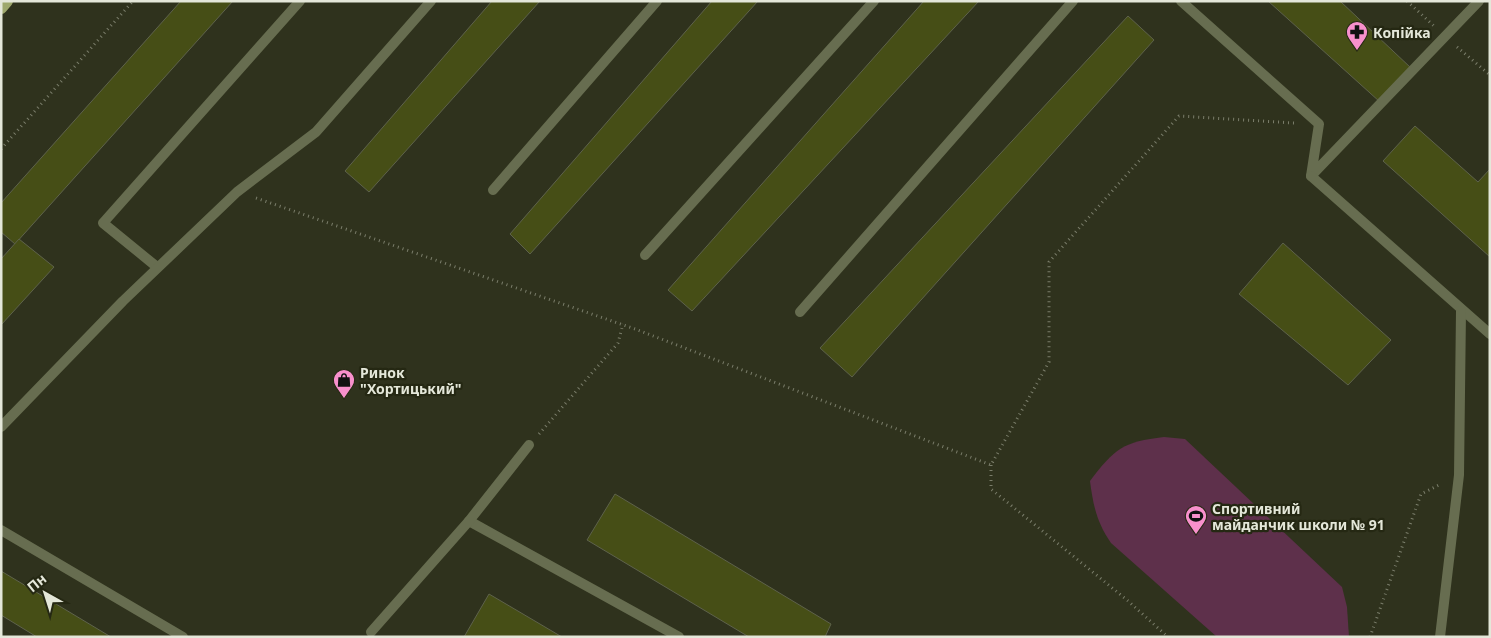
<svg xmlns="http://www.w3.org/2000/svg" width="1491" height="638" viewBox="0 0 1491 638" font-family="'Noto Sans',sans-serif">
  <style>
    .pitch { fill: #5e304b }
    .building { fill: #464e16; stroke: #5e624b }
    .lines { fill: none; stroke-linecap: round; stroke-linejoin: round }
    .path { stroke: #7b7e6b; stroke-width: 3; stroke-dasharray: 1 4; stroke-linecap: butt }
    .service { stroke: #676d50; stroke-width: 10 }
    .primary { stroke: #9ea86c; stroke-width: 12 }
    .labels { text-anchor: middle; dominant-baseline: central; stroke-width: 4.5; stroke-linejoin: round; paint-order: stroke }
    .poi-label { font-size: 14px; font-weight: bold; fill: #e4e7d9; stroke: #252813; text-anchor: start }
  </style>
  <rect width="100%" height="100%" fill="#2f321d"/>
  <path class="pitch" d="M1164,437L1185,439L1342,587L1347,607L1349,637H1217L1111,543C1097,523 1093,505 1090,481C1115,448 1123,442 1164,437Z"/>
  <g class="building">
    <polygon points="181,1 233,1 15,244 1,232 1,203"/>
    <polygon points="492,1 540,1 369,192 345,171"/>
    <polygon points="712,1 758,1 530,254 510,234"/>
    <polygon points="924,1 979,1 692,311 668,290"/>
    <polygon points="1268,1 1340,1 1411,68 1380,102"/>
    <polygon points="1128,16 1154,40 852,377 820,348"/>
    <polygon points="1415,126 1478,182 1490,169 1490,257 1383,161"/>
    <polygon points="19,239 54,267 1,325 1,259"/>
    <polygon points="1283,243 1391,340 1348,385 1239,294"/>
    <polygon points="615,494 831,624 825,637 749,637 587,540"/>
    <polygon points="1,571 111,637 37,637 1,615"/>
    <polygon points="489,594 562,637 464,637"/>
  </g>
  <g class="lines">
    <g class="path">
      <polyline points="1407,1 1434,26"/>
      <polyline points="1457,47 1490,75"/>
      <polyline points="1,149 133,1"/>
      <polyline points="256,198 635,329 991,465 1049,362 1049,262 1179,116 1294,123"/>
      <polyline points="539,434 618,343 623,324"/>
      <polyline points="991,465 991,489 1127,600 1168,637"/>
      <polyline points="1370,637 1421,494 1441,484"/>
    </g>
    <g class="service">
      <polyline points="1181,1 1319,124 1311,176 1479,1"/>
      <polyline points="1311,176 1490,334"/>
      <polyline points="493,190 657,1"/>
      <polyline points="645,255 874,1"/>
      <polyline points="157,267 103,223 300,1"/>
      <polyline points="800,312 1073,1"/>
      <polyline points="1,427 123,301 237,192 316,132 431,1"/>
      <polyline points="469,521 679,637"/>
      <polyline points="1,530 183,637"/>
      <polyline points="371,632 469,521 529,445"/>
      <polyline points="1440,637 1459,475 1461,311"/>
    </g>
    <polyline class="primary" points="1,8 7,1"/>
  </g>
  <defs>
    <g id="pharmacy-pin" transform="scale(1.125)"><path d="M0 17L-7.5 6A9.5 9.5 0 1 1 7.5 6Z" fill="#f890cc" stroke="#252813"/><path d="M-2-6h4v4h4v4h-4v4h-4v-4h-4v-4h4Z" fill="#111"/></g>
    <g id="shop-pin" transform="scale(1.125)"><path d="M0 17L-7.5 6A9.5 9.5 0 1 1 7.5 6Z" fill="#f890cc" stroke="#252813"/><path d="M-5-2.5h2.3a2.7 3.5 0 0 1 5.4 0H5L5.5 6h-11ZM-1.5-2.5h3a1.5 2.3 0 0 0-3 0Z" fill="#111"/></g>
    <g id="stadium-pin" transform="scale(1.125)"><path d="M0 17L-7.5 6A9.5 9.5 0 1 1 7.5 6Z" fill="#f890cc" stroke="#252813"/><path d="M0-5a6.5 5 0 1 0 0 10a6.5 5 0 1 0 0-10ZM-3.5-1.8h7v3.6h-7Z" fill="#111"/></g>
  </defs>
  <g fill-rule="evenodd">
    <use href="#pharmacy-pin" x="1357" y="32"/>
    <use href="#shop-pin" x="344" y="380"/>
    <use href="#stadium-pin" x="1196" y="516"/>
  </g>
  <g class="labels">
    <g class="poi-label">
      <text x="1373" y="32">Копійка</text>
      <text x="360" y="372">Ринок<tspan x="360" dy="16">"Хортицький"</tspan></text>
      <text x="1212" y="508">Спортивний<tspan x="1212" dy="16">майданчик школи № 91</tspan></text>
    </g>
  </g>
  <rect width="1491" height="638" fill="none" stroke="#e4e7d9" stroke-width="5"/>
  <g transform="translate(45 593) rotate(321)" stroke="#252813" stroke-width="4" paint-order="stroke">
  <path d="M0-4L9 19L0 12L-9 19Z" fill="#e4e7d9"/>
  <text y="-8" font-size="14" font-weight="bold" text-anchor="middle" fill="#e4e7d9">Пн</text>
  </g>
</svg>
